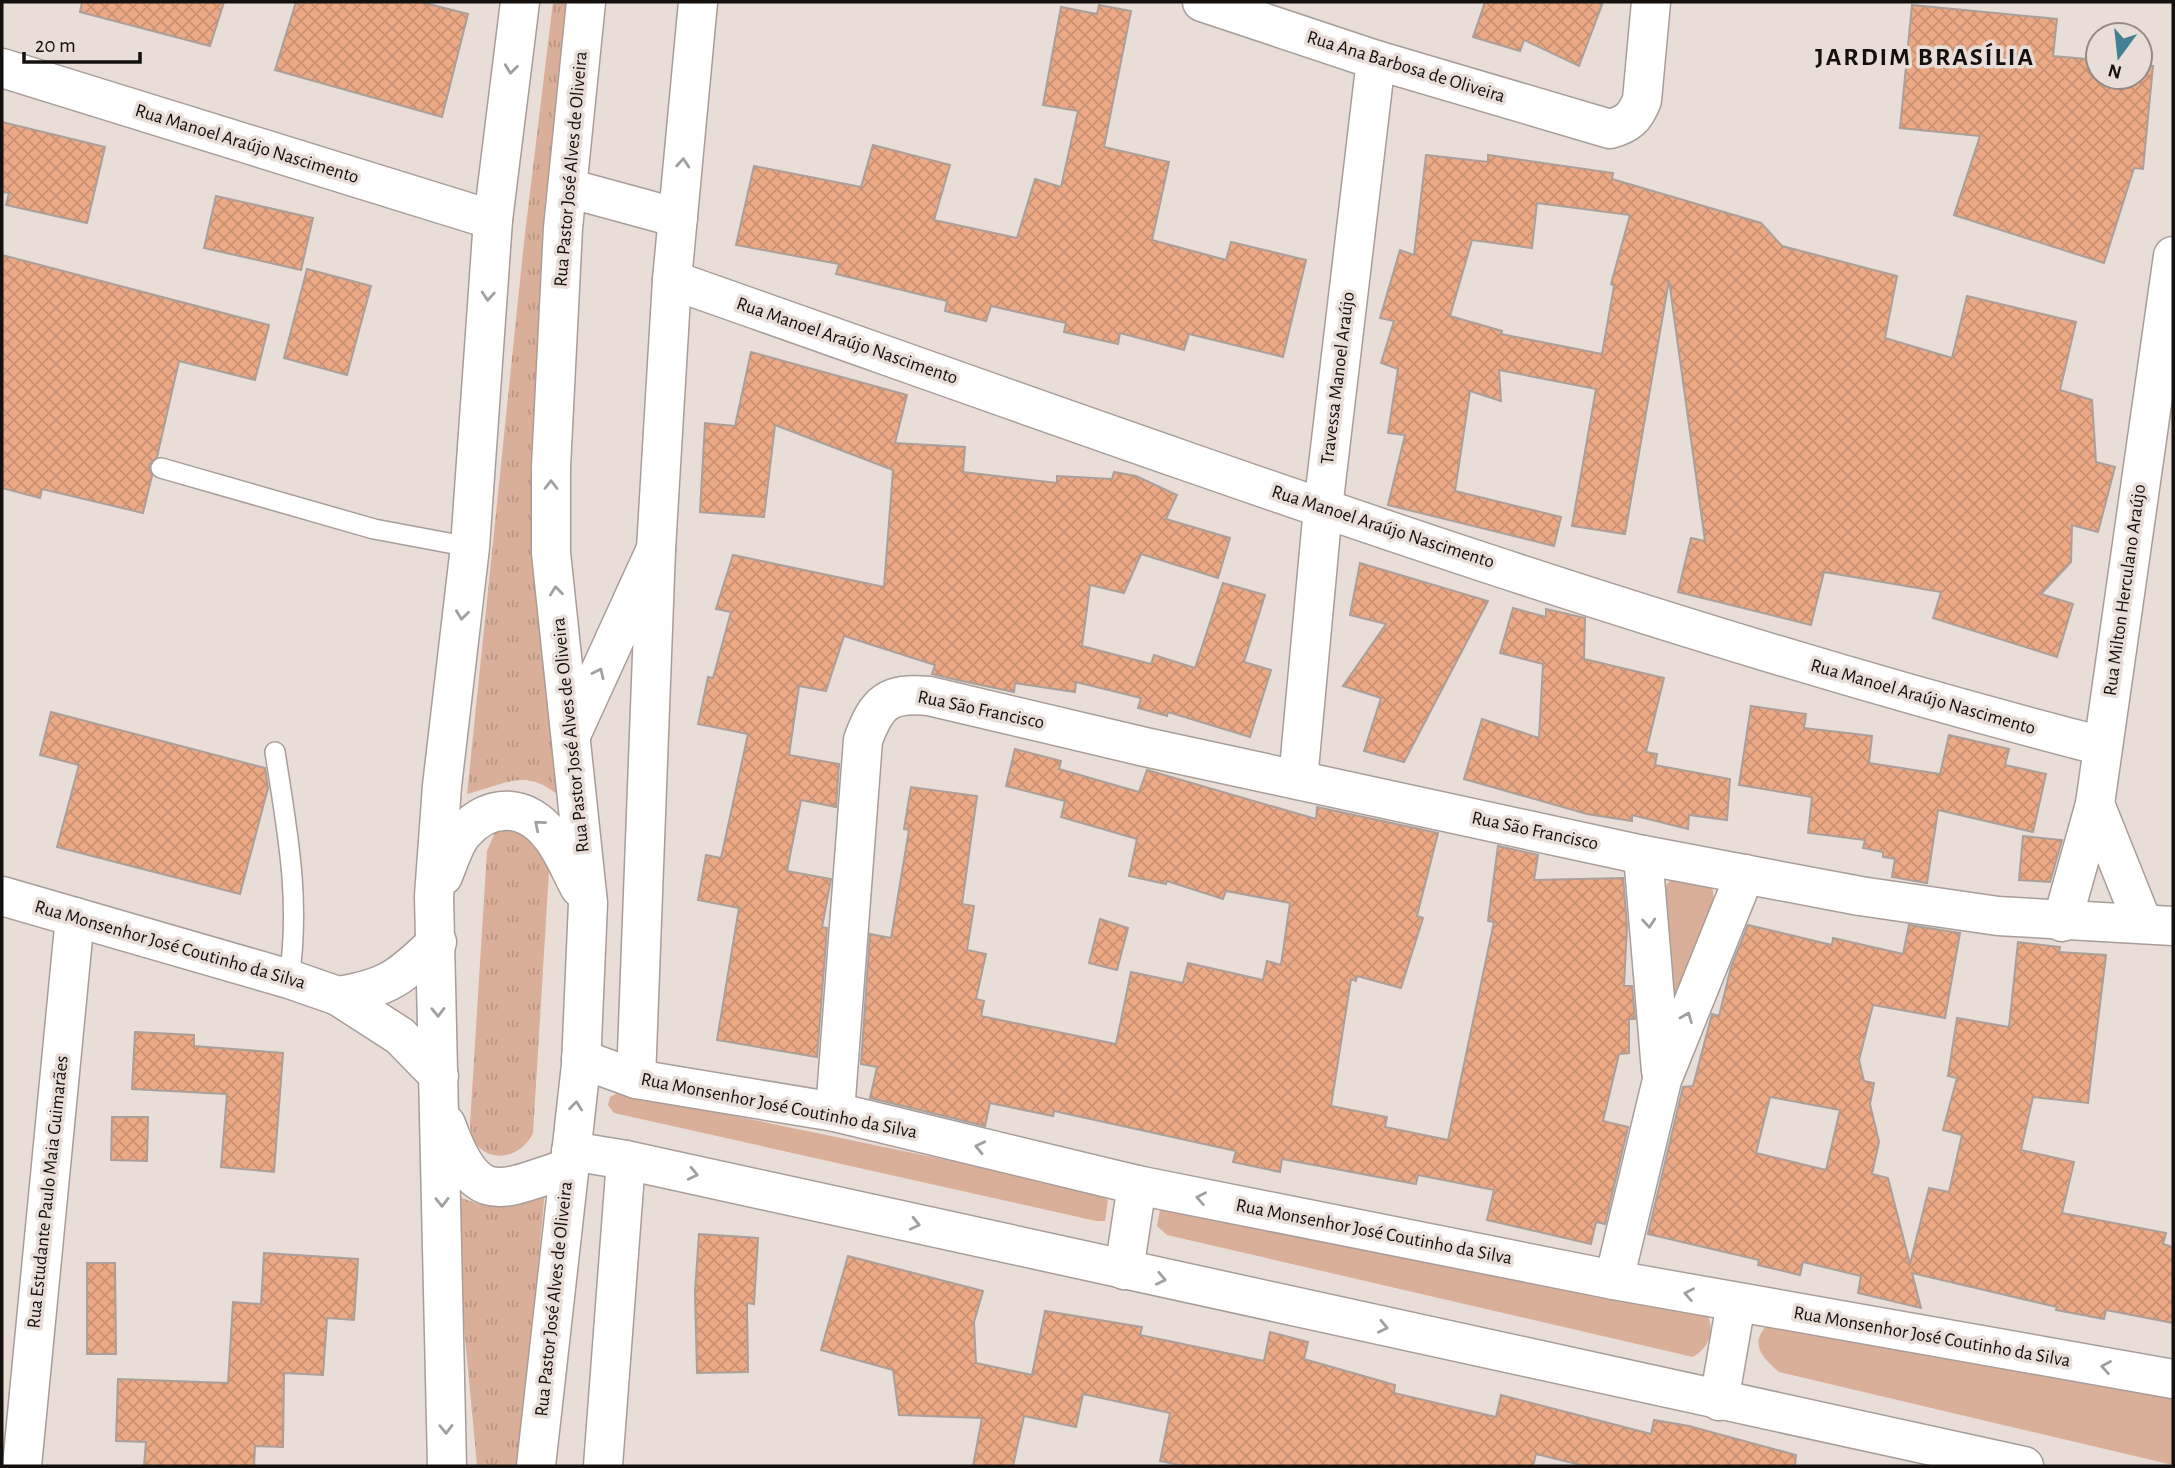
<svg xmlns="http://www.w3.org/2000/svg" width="2175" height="1468" viewBox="0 0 2175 1468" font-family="'Alegreya Sans',sans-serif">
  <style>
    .grass { fill: url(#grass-tufts) }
    .park { fill: #d9af99 }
    .building { fill: url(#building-cross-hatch); stroke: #aa9f99; stroke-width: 2; fill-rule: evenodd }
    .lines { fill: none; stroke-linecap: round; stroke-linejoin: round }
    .lane-casing { stroke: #a89d98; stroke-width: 22 }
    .street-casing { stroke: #a89d98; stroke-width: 41 }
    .highway-casing { stroke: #a89d98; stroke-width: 41 }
    .lane { stroke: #fff; stroke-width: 19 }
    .street { stroke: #fff; stroke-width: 38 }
    .highway { stroke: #fff; stroke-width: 38 }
    .oneway { stroke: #a19f9f }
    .labels { text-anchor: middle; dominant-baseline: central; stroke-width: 7; stroke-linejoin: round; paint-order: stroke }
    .street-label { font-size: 19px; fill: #14100e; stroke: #e9ddd7 }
    .district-label { font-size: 26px; font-weight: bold; letter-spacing: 2px; fill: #14100e; stroke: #e9ddd7 }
  </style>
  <defs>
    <pattern id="grass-tufts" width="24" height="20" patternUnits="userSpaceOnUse" patternTransform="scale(1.75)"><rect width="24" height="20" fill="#d9af99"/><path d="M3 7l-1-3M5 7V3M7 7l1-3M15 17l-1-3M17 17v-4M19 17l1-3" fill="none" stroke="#b99683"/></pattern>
    <pattern id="building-cross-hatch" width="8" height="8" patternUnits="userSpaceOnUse" patternTransform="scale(1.75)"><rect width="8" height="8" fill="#eba986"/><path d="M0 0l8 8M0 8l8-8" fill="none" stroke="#c99072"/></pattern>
  </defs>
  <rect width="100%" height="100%" fill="#e9ddd7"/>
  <g class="grass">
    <path d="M553,2H570L568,803C527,767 515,781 467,794L524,242Z"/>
    <path d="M510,822L550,855L533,1133C517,1166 472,1163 470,1124L487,851L495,832Z"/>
    <path d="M545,1190L520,1466H477L463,1316L459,1197C501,1213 505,1207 545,1190Z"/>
  </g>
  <g class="park">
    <polygon points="1672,879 1712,885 1714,899 1675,1019 1662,889"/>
    <polygon points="619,1092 1092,1190 1108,1200 1105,1221 1096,1221 614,1113 608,1105 610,1097"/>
    <path d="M1160,1209L1702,1306C1716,1325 1713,1345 1693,1357L1167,1235L1157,1226Z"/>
    <path d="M1774,1319L2173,1391V1465L1779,1372C1758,1354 1748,1340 1774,1319Z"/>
  </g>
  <g class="building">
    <polygon points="82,2 224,2 210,46 80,12"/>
    <polygon points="296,2 421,2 468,14 442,117 275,70"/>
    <polygon points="1485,2 1603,2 1579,66 1524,40 1520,51 1473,37"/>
    <polygon points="1099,5 1131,11 1104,147 1169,162 1152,240 1226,260 1231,242 1306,260 1283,357 1189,334 1184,350 1120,333 1118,344 1064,332 1066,323 991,306 986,321 945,311 947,301 836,274 839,264 736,245 754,166 861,187 873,145 950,165 934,220 1017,238 1035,179 1061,187 1078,111 1043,105 1061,7 1097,14"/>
    <polygon points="1912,5 2057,19 2053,56 2098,60 2098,77 2140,77 2140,65 2153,66 2143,169 2134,168 2104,263 1954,215 1980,136 1900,128"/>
    <polygon points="2,122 105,147 87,223 6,205 9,193 2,192"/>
    <path d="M1426,155L1488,162V155L1613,173L1612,179L1761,223L1782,246L1897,276L1885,338L1952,358L1967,296L2076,322L2060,390L2092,400L2096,462L2115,467L2098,532L2072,525L2071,562L2041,594L2073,604L2057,657L1933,618L1941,592L1824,572L1811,625L1678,592L1691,538L1705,541L1669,280L1625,534L1572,526L1596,389L1499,370L1501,401L1470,391L1455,491L1561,517L1554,546L1388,505L1405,435L1388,433L1398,369L1381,363L1394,321L1380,318L1400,250L1414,255ZM1537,203L1630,215L1611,284L1614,286L1602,354L1501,334L1502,331L1450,316L1472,240L1532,248Z"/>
    <polygon points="216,196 313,218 301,270 204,248"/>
    <polygon points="2,255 269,325 255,380 179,361 157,457 149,465 152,476 143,513 42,489 40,498 2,488"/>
    <polygon points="307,269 371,286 347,375 284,358"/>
    <polygon points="751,352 907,395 895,443 965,447 963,472 1057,483 1057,476 1112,479 1114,472 1136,476 1177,495 1166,519 1230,538 1218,578 1141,554 1124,593 1090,585 1082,646 1151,664 1154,655 1195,668 1223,583 1265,595 1244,662 1271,670 1250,737 1168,712 1167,716 1138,708 1141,698 1076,682 1075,692 1015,683 1014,692 948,678 932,674 935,665 844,636 826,691 799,686 789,755 839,764 836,807 801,800 787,871 831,879 822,927 827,928 817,1057 717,1040 739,908 698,900 706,855 721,858 748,734 698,724 708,677 713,678 731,612 716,609 733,555 884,587 893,470 775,425 764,517 700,512 705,423 735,426"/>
    <polygon points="1360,563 1488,601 1404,762 1364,751 1381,698 1343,686 1386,624 1350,615"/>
    <polygon points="1513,608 1546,617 1546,609 1585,618 1584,659 1664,678 1646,752 1657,754 1655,765 1730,779 1727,820 1689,815 1688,829 1632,815 1632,821 1587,814 1464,779 1482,719 1539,738 1543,664 1500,653"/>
    <polygon points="1751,706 1806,714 1804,728 1872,736 1869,763 1940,774 1949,735 2009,749 2005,765 2046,774 2033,832 1938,810 1927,883 1892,877 1895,859 1883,857 1883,852 1863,848 1865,840 1808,833 1812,797 1739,785"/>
    <polygon points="51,712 265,768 268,788 240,894 57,847 79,765 40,755"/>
    <polygon points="1015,749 1061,761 1059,769 1139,792 1147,770 1316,819 1317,807 1438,833 1417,916 1423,918 1401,988 1357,976 1356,981 1351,979 1331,1106 1387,1117 1385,1127 1448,1140 1494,922 1488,921 1498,846 1538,855 1534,880 1623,878 1627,926 1624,986 1632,986 1635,1019 1629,1019 1629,1053 1619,1054 1603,1121 1628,1127 1605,1224 1596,1222 1591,1244 1487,1220 1494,1190 1418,1175 1416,1184 1282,1159 1280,1172 1233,1162 1236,1151 1054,1111 1053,1116 990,1103 985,1126 870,1098 877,1067 861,1064 870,934 891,938 909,830 904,829 911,787 977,796 962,904 974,906 967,950 986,954 976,999 984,1001 981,1016 1116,1044 1131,972 1183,983 1188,963 1263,980 1267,961 1281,965 1290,903 1226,891 1223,899 1167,881 1166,884 1129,876 1137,839 1061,817 1065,801 1006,786"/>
    <polygon points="2023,836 2062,840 2050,882 2019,880"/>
    <polygon points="1100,919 1128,928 1117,970 1089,963"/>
    <path d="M1748,925L1832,945L1833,938L1903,954L1909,925L1960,933L1945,1018L1873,1005L1859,1060L1864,1081L1874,1083L1870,1104L1879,1142L1872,1174L1888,1178L1910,1264L1929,1188L1949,1192L1962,1135L1943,1130L1957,1078L1948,1076L1957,1018L2009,1027L2018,942L2060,947L2059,952L2106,955L2088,1103L2033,1097L2021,1150L2074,1162L2062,1213L2166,1233L2163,1244L2173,1247V1323L2106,1310L2104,1319L2056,1310L2057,1307L1912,1273L1921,1308L1858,1293L1861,1276L1803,1262L1800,1275L1758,1265L1759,1260L1648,1234L1683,1087L1693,1086L1712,1014L1719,1016L1731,967ZM1770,1097L1840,1110L1826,1170L1756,1153Z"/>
    <polygon points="135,1032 194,1035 194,1046 283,1053 274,1172 221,1167 227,1094 132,1089"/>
    <polygon points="112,1117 148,1117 147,1161 111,1160"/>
    <polygon points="699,1234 758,1238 754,1304 747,1303 748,1372 697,1373 695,1292"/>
    <polygon points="264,1253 358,1259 354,1320 327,1318 323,1375 284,1373 283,1447 255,1446 254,1466 144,1466 146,1442 116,1441 118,1379 228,1383 233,1302 261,1304"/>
    <polygon points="848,1256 983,1291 974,1322 976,1363 1032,1375 1045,1311 1142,1327 1140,1335 1264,1361 1270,1332 1308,1342 1304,1359 1395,1385 1394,1393 1496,1417 1501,1395 1651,1434 1654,1420 1689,1426 1796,1455 1795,1466 1585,1466 1536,1454 1533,1466 1184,1466 1160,1461 1170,1413 1083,1394 1076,1427 1024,1416 1013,1466 973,1466 982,1418 899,1415 893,1370 821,1350"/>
    <polygon points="87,1263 115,1263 116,1354 87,1354"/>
  </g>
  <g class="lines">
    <g class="lane-casing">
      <g id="lane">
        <polyline points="161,468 374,529 470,547"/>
        <path d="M275,752C287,830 301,899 289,979"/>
      </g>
    </g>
    <g class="street-casing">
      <g id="street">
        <path d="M1202,2L1376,60L1610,129C1628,124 1635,118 1642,100L1651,2"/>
        <polyline points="2,68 493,220"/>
        <polyline points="568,188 678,218"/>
        <path d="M672,280C1145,446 1616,621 2102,746"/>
        <polyline points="1298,780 1323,508 1376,60"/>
        <polyline points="2095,804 2143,924"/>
        <polyline points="1643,855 1661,1071"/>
        <polyline points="2,896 289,979 338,996 400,1036 439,1076"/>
        <polyline points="2062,922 2095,804 2173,256"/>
        <path d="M338,996C388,988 401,977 437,942"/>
        <polyline points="581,1059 636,1079 835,1112 1137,1185 1614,1280 2173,1379"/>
        <polyline points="636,1079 656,549 672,280 698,2"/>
        <path d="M835,1112L863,740C877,702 888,692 929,696L1145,747L1643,855L1860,896L1998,916L2173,926"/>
        <polyline points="571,1151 626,1160 2024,1466"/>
        <polyline points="1124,1270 1137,1185"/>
        <polyline points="1614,1280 1662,1080 1745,874"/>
        <polyline points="1719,1401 1736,1303"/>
        <polyline points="22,1466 75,917"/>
        <polyline points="603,1466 626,1160"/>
      </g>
    </g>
    <g class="highway-casing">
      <g id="highway">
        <polyline points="572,733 656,549"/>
        <path d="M443,876C449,862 454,843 464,832C490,802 527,804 551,836C563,851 571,872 580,888"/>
        <path d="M446,1124C476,1206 495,1193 568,1168"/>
        <polyline points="447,1466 434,896 442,786 470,547 493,220 520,2"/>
        <polyline points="536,1466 581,1065 588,903 551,553 551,467 563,228 586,2"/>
      </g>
    </g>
    <use href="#lane" class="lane"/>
    <use href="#street" class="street"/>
    <use href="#highway" class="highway"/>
  </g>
  <defs><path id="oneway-chevron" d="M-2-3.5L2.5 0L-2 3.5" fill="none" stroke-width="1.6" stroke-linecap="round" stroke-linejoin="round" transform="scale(1.75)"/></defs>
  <g class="oneway">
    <use href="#oneway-chevron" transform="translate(511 69) rotate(97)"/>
    <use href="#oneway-chevron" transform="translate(683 163) rotate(-85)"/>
    <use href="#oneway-chevron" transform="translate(488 296) rotate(94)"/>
    <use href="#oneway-chevron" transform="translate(551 485) rotate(-90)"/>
    <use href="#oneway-chevron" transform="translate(556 591) rotate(-96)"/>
    <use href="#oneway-chevron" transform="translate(462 615) rotate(97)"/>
    <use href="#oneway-chevron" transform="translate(599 673) rotate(-65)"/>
    <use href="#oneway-chevron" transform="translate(539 825) rotate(-140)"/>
    <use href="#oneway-chevron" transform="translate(1649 923) rotate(85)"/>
    <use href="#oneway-chevron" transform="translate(438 1012) rotate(89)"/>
    <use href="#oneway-chevron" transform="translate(1687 1017) rotate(-68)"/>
    <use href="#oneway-chevron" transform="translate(576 1106) rotate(-84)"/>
    <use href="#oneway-chevron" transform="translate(980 1147) rotate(-167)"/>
    <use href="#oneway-chevron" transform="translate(693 1174) rotate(13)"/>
    <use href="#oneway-chevron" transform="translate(1201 1198) rotate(-169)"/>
    <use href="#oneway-chevron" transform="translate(442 1202) rotate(89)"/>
    <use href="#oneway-chevron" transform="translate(915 1224) rotate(13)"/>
    <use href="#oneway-chevron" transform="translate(1161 1279) rotate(12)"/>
    <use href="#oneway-chevron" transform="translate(1689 1294) rotate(-169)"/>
    <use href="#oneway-chevron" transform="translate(1383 1327) rotate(12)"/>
    <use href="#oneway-chevron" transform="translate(2106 1367) rotate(-170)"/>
    <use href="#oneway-chevron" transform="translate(446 1429) rotate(89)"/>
  </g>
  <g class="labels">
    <g class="street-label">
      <text transform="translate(1406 67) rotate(17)">Rua Ana Barbosa de Oliveira</text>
      <text transform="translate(247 144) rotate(17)">Rua Manoel Araújo Nascimento</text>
      <text transform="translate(571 169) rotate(-85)">Rua Pastor José Alves de Oliveira</text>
      <text transform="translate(847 341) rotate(19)">Rua Manoel Araújo Nascimento</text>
      <text transform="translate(1338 378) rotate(-83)">Travessa Manoel Araújo</text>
      <text transform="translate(1383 527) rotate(18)">Rua Manoel Araújo Nascimento</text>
      <text transform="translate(2125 590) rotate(-82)">Rua Milton Herculano Araújo</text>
      <text transform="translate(1923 697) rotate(16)">Rua Manoel Araújo Nascimento</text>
      <text transform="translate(981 710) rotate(12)">Rua São Francisco</text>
      <text transform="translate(571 735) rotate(-96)">Rua Pastor José Alves de Oliveira</text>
      <text transform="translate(1535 831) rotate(12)">Rua São Francisco</text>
      <text transform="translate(170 945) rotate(16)">Rua Monsenhor José Coutinho da Silva</text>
      <text transform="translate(779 1106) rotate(11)">Rua Monsenhor José Coutinho da Silva</text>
      <text transform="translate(48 1192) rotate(-84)">Rua Estudante Paulo Maia Guimarães</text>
      <text transform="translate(1374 1232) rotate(11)">Rua Monsenhor José Coutinho da Silva</text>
      <text transform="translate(554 1299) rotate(-84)">Rua Pastor José Alves de Oliveira</text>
      <text transform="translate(1932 1337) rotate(10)">Rua Monsenhor José Coutinho da Silva</text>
    </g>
    <g class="district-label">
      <text x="1925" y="57">JARDIM BRASÍLIA</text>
    </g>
  </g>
  <rect width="2175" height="1468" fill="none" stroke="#14100e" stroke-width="7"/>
  <g transform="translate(2119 56) rotate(195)"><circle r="33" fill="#e9ddd7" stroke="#948b87" stroke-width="2"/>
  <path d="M0-5L12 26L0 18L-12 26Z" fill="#428095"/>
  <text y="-10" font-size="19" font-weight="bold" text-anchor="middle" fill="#14100e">N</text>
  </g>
  <path d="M24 52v10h116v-10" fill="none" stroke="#14100e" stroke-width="3.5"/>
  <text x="35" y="52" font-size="21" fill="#14100e" stroke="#e9ddd7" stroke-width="5" paint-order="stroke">20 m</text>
</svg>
